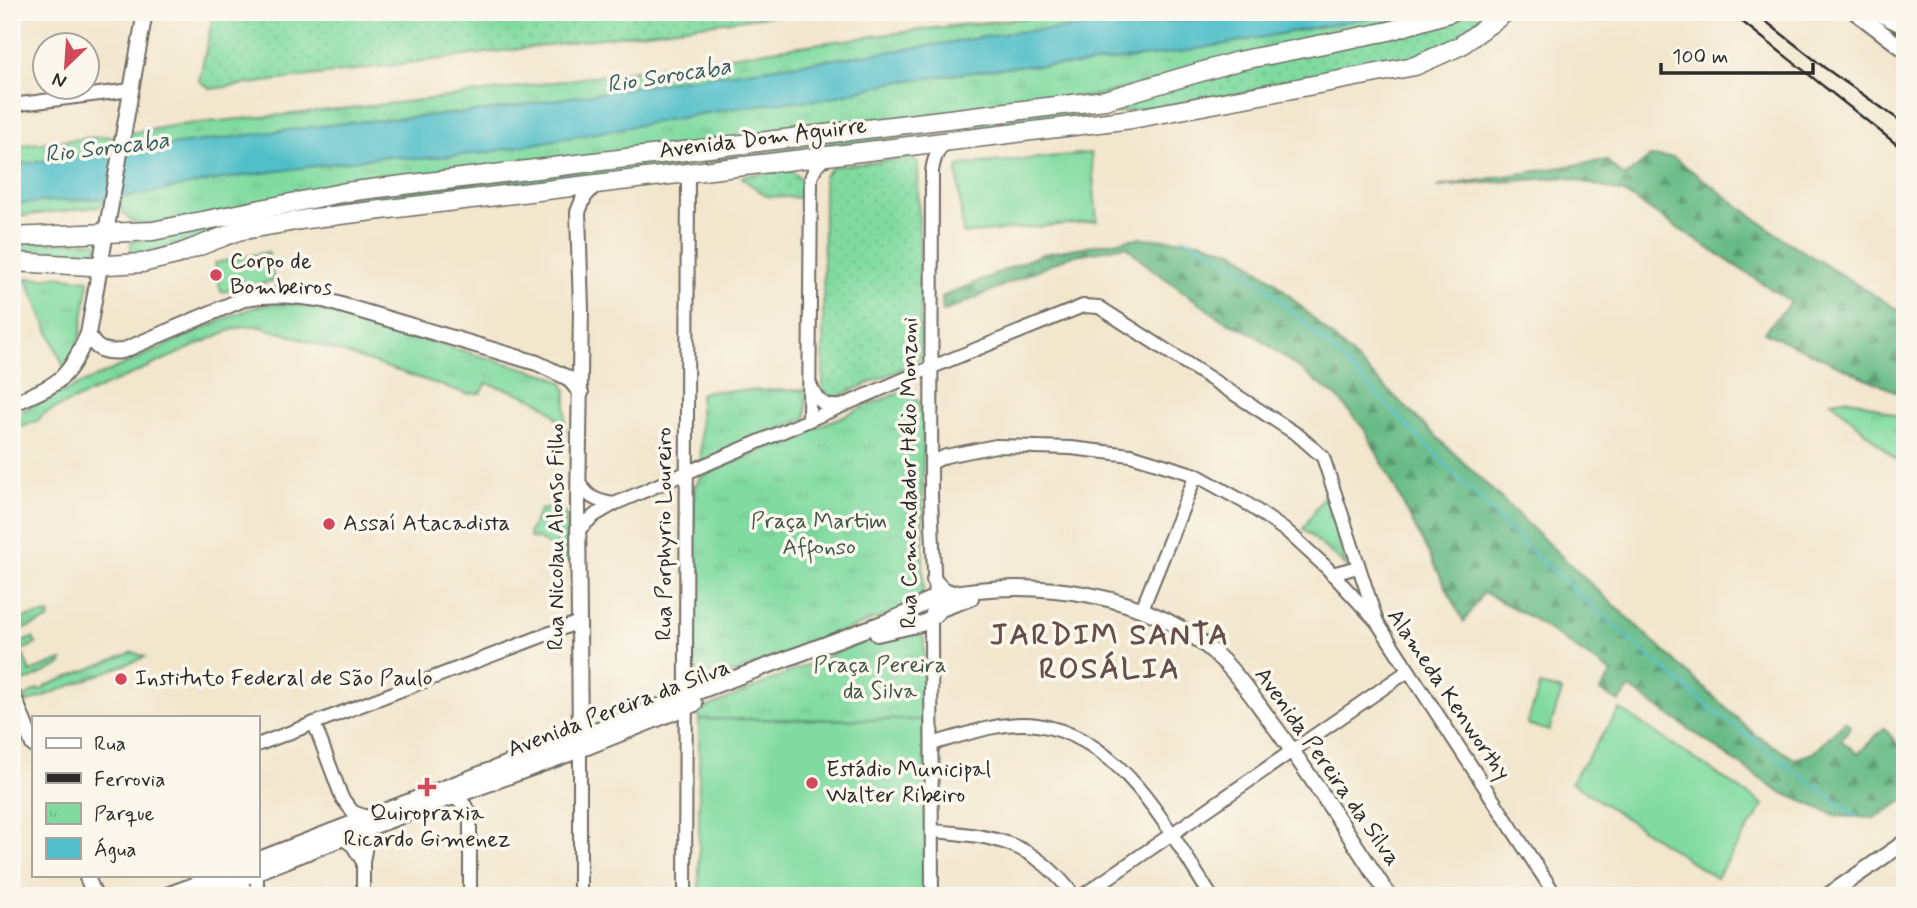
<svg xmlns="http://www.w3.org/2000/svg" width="1917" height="908" viewBox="0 0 1917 908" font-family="Mynerve,sans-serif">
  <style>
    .grass { fill: url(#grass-dots); stroke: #568366; stroke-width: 2 }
    .forest { fill: url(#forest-firs); stroke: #4a7359; stroke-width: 2 }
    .park { fill: url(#park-tufts); stroke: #568366; stroke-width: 2 }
    .garden { fill: #81dba1; stroke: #568366; stroke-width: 2 }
    .water { fill: #51bfc9; stroke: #3e757a; stroke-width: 2 }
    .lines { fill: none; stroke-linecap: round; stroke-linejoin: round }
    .stream { stroke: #51bfc9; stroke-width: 2.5 }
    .canal { stroke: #51bfc9; stroke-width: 10 }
    .minor-casing { stroke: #716c64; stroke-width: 16 }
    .major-casing { stroke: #716c64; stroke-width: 18 }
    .highway-casing { stroke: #716c64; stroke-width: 21 }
    .minor { stroke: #fff; stroke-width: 12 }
    .major { stroke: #fff; stroke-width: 14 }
    .highway { stroke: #fff; stroke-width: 18 }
    .rail { stroke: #2b2b2b; stroke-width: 2.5 }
    .poi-dot { fill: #d1495b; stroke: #fbf7ec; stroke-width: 2.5 }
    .labels { text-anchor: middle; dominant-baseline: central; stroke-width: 7; stroke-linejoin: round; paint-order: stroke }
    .street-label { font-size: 23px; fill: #2b2b2b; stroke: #fbf7ec }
    .poi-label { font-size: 23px; fill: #2b2b2b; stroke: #fbf7ec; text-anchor: start }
    .park-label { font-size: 23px; fill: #405748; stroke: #fbf7ec }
    .water-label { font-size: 24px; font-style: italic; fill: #385f62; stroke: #fbf7ec }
    .district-label { font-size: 30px; font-weight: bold; letter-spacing: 2px; fill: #674f4a; stroke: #fbf7ec }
  </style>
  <defs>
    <pattern id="grass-dots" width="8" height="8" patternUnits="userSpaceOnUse" patternTransform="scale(1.75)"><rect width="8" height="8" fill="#81dba1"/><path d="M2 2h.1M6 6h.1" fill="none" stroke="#70bc8b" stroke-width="1.8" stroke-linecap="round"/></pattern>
    <pattern id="forest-firs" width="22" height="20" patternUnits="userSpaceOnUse" patternTransform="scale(1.75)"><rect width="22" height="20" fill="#68bb87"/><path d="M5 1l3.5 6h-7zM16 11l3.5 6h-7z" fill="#56986f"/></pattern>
    <pattern id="park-tufts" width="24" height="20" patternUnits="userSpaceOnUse" patternTransform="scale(1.75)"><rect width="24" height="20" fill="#81dba1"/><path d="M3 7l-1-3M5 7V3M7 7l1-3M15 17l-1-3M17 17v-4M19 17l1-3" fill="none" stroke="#70bc8b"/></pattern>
  </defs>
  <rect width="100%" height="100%" fill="#fbf7ec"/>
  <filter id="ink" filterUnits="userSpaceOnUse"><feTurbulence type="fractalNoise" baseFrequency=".0143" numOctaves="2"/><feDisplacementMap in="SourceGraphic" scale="14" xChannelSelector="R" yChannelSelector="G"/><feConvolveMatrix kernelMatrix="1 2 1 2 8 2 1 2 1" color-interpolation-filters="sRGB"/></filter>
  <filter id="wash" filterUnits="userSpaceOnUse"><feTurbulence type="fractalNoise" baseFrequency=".00686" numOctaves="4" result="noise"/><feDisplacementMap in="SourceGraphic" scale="28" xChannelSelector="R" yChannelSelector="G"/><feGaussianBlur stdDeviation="1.57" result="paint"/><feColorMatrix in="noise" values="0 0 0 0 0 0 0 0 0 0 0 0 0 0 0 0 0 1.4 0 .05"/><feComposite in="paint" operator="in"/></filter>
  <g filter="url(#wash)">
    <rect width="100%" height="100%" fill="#f2e6cd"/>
    <g class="grass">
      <polygon points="214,12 800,12 211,89 199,81"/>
      <polygon points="1469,12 1498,12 1461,37 1407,60 1196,103 698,163 1239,66 1439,23"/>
      <polygon points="693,157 693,160 684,167 191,242 131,256 131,241 359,196"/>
      <polygon points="909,158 918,162 921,358 912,365 834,398 823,390 824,176 832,167"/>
      <polygon points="791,170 803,182 804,198 766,196 742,178 743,176"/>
      <polygon points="12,242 96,242 98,244 97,250 91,252 90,259 12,255"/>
      <polygon points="551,508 562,511 566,514 568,562 561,565 556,563 554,548 538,539 530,538 529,533 540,510"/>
    </g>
    <g class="forest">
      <polygon points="1650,157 1673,157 1785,240 1905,314 1905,396 1764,332 1791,302 1624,193 1565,177 1436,187 1606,160 1624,177"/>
      <polygon points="1137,238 1201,241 1235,252 1272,279 1579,573 1754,734 1795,759 1813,753 1845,721 1851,726 1841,740 1858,754 1884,728 1901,748 1905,745 1905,800 1874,818 1838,816 1778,791 1630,688 1619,702 1600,691 1612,673 1530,617 1483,592 1464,622 1365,430 1338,398 1252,333 1221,319 1144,263 1127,246 1070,256 943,312 942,297 1042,254"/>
    </g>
    <g class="park">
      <path d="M1096,12H1437L1092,96L152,224H135L123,213L121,206L108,205L103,202L99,207L12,217V146L108,136L112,138L113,136L178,125C277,115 378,107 477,93C683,65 889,28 1096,12Z"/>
      <polygon points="54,276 89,280 80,339 65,370 26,278 47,278"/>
      <path d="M281,303L310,307L551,376L562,382L566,390L565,433L561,434C559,399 514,393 487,383L481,393L467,394L289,335L256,326H245L228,331L45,413L37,421L12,431V415L229,317L255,307Z"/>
      <polygon points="806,390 806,418 701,464 700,394 707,391"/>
      <path d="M902,391C916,392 920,402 923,414V587L922,595L913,605L717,679L707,681L700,676L694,665V495L695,486L700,477Z"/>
      <polygon points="1844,399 1861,402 1905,419 1905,468 1831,401"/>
      <polygon points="1326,493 1346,566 1303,529"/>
      <polygon points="48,614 50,615 48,620 12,633 12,619"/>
      <polygon points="912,628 924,638 924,720 699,719 699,711 854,645"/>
      <polygon points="33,638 36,644 21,650 30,672 62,660 62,664 20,684 12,665 12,645"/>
      <polygon points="133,652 145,657 26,703 26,696 38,689 39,691 45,688 45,686"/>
    </g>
    <g class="garden">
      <polygon points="1091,153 1097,221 963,234 957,170 961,165"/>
      <polygon points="268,252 274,281 221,292 215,263"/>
      <polygon points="1540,685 1562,691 1549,731 1527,724"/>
      <polygon points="1620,709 1764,805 1716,878 1571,782"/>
      <polygon points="699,719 924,720 927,896 699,896"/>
    </g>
    <polygon class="water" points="1248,12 1401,12 1181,52 1080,65 1020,66 895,82 821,100 782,102 729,109 484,153 418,159 388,156 221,179 132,196 12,204 12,165 344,123 485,111 673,81 921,47 1015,32 1189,20"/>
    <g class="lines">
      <polyline class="stream" points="1184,238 1205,247 1261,282 1329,346 1523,544 1632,642 1709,707 1857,817"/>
      <polyline class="canal" points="1138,33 1143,12"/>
    </g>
  </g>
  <g filter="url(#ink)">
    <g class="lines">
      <g class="minor-casing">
        <g id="minor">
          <polyline points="12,105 131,90"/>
          <path d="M810,384C816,398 822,408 839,406"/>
          <path d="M809,420L811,179C814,169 817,162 827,158"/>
          <polyline points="931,463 946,456 996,446 1071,448 1131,455 1196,475 1246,503 1289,533 1326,567 1377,622 1556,896"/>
          <path d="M578,480C587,497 595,501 614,504"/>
          <polyline points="578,530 595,515 614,504 930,368 1083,306 1099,307 1298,435 1323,457 1377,622"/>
          <polyline points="1332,574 1358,567"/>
          <polyline points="1142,609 1196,475"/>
          <polyline points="314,723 342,798 353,812 367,817"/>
          <path d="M932,744C963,735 1004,720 1037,725C1123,737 1168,830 1211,896"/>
          <polyline points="257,745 579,622"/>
          <polyline points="452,797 464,804 470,812 470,896"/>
          <path d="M932,831C996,836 1034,842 1074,896"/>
          <polyline points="343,838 353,846 363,862"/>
          <polyline points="233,882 242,885 250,896"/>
          <polyline points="257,896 257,875"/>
          <polyline points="363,896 363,862 369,828"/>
          <polyline points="580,896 580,750"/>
          <polyline points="685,896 688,172"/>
          <path d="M932,896L931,619L935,597L931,496L932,171C934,159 937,148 949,141"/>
          <polyline points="1082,896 1408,671"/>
        </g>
      </g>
      <g class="major-casing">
        <g id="major">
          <polyline points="1855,12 1905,50"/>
          <polyline points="1876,12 1905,27"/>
          <path d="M88,334C95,350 105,353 122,351L246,298C273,293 297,296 324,300L537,363L568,378L581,393"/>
          <path d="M12,404C60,383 66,382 88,334L145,12"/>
          <polyline points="934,580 942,589 955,594"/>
          <polyline points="877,634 921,624 931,619 941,609 971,598"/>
          <polyline points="12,692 33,745"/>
          <polyline points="580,743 578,504 581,309 578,212 584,197 596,183"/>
          <path d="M257,860L558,744L885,622C895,618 905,614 914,609C922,605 929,598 937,596C1031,577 1152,590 1223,661C1240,678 1255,700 1269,719C1312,776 1350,837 1389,896"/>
          <polyline points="257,872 369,828 580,750 695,704"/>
          <polyline points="86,875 95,896"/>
          <polyline points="164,896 221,875"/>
          <polyline points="196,896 251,875"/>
          <polyline points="1827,896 1905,842"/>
        </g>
      </g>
      <g class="highway-casing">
        <g id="highway">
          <polyline points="12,237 153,231 346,192 1105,100 1238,61 1389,31 1452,12"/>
          <polyline points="12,262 91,266 142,263 176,255 238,231 307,219 1132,119 1415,66 1460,46 1506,12"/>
        </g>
      </g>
      <use href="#minor" class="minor"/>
      <use href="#major" class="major"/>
      <use href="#highway" class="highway"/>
      <g class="rail">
        <polyline points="1730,12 1905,151"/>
        <polyline points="1754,12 1825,68 1905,124"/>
      </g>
    </g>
  </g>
  <g class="poi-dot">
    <circle cx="216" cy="275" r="7"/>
    <circle cx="329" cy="524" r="7"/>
    <circle cx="121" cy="679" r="7"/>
    <circle cx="812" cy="783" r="7"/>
    <path d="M423.5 776.5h7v7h7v7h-7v7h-7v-7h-7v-7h7z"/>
  </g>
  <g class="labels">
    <g class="street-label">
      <text transform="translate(763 139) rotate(-7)">Avenida Dom Aguirre</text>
      <text transform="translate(910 473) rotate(-90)">Rua Comendador Hélio Monzoni</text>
      <text transform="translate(665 534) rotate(-90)">Rua Porphyrio Loureiro</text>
      <text transform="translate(557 537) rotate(-90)">Rua Nicolau Alonso Filho</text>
      <text transform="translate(1448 695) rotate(56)">Alameda Kenworthy</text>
      <text transform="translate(619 709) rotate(-21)">Avenida Pereira da Silva</text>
      <text transform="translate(1327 767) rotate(55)">Avenida Pereira da Silva</text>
    </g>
    <g class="poi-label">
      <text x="230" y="262">Corpo de<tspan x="230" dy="26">Bombeiros</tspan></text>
      <text x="343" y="524">Assaí Atacadista</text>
      <text x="135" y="679">Instituto Federal de São Paulo</text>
      <text x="826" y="770">Estádio Municipal<tspan x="826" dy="26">Walter Ribeiro</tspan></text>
      <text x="427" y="814" text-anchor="middle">Quiropraxia<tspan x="427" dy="26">Ricardo Gimenez</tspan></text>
    </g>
    <g class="park-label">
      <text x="819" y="522">Praça Martim<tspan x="819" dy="26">Affonso</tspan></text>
      <text x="880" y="666">Praça Pereira<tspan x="880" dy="26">da Silva</tspan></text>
    </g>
    <g class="water-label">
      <text transform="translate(669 76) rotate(-9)">Rio Sorocaba</text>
      <text transform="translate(107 148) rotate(-7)">Rio Sorocaba</text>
    </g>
    <g class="district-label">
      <text x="1110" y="635">JARDIM SANTA<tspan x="1110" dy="34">ROSÁLIA</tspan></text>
    </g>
  </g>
  <rect width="1917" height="908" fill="none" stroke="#fbf7ec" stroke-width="42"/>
  <rect x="32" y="716" width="228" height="161" fill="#fbf7ec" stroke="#a8a59f" stroke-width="2"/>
  <rect x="46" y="738" width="35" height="10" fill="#ffffff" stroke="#a8a59f" stroke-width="2"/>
  <text x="94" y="750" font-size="21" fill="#2b2b2b">Rua</text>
  <rect x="46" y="773" width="35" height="10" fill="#2b2b2b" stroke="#a8a59f" stroke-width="2"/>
  <text x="94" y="786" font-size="21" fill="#2b2b2b">Ferrovia</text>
  <rect x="46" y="803" width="35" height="21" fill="url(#park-tufts)" stroke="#a8a59f" stroke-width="2"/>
  <text x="94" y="820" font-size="21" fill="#2b2b2b">Parque</text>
  <rect x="46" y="838" width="35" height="21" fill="#51bfc9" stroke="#a8a59f" stroke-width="2"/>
  <text x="94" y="856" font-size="21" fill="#2b2b2b">Água</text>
  <g transform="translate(66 66) rotate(205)"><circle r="33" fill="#fbf7ec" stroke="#a8a59f" stroke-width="2"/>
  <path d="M0-5L12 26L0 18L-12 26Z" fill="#d1495b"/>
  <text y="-10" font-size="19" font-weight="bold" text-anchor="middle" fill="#2b2b2b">N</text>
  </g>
  <path d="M1661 63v10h152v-10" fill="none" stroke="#2b2b2b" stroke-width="3.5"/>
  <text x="1672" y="63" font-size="21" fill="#2b2b2b" stroke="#fbf7ec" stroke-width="5" paint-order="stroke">100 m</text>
</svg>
